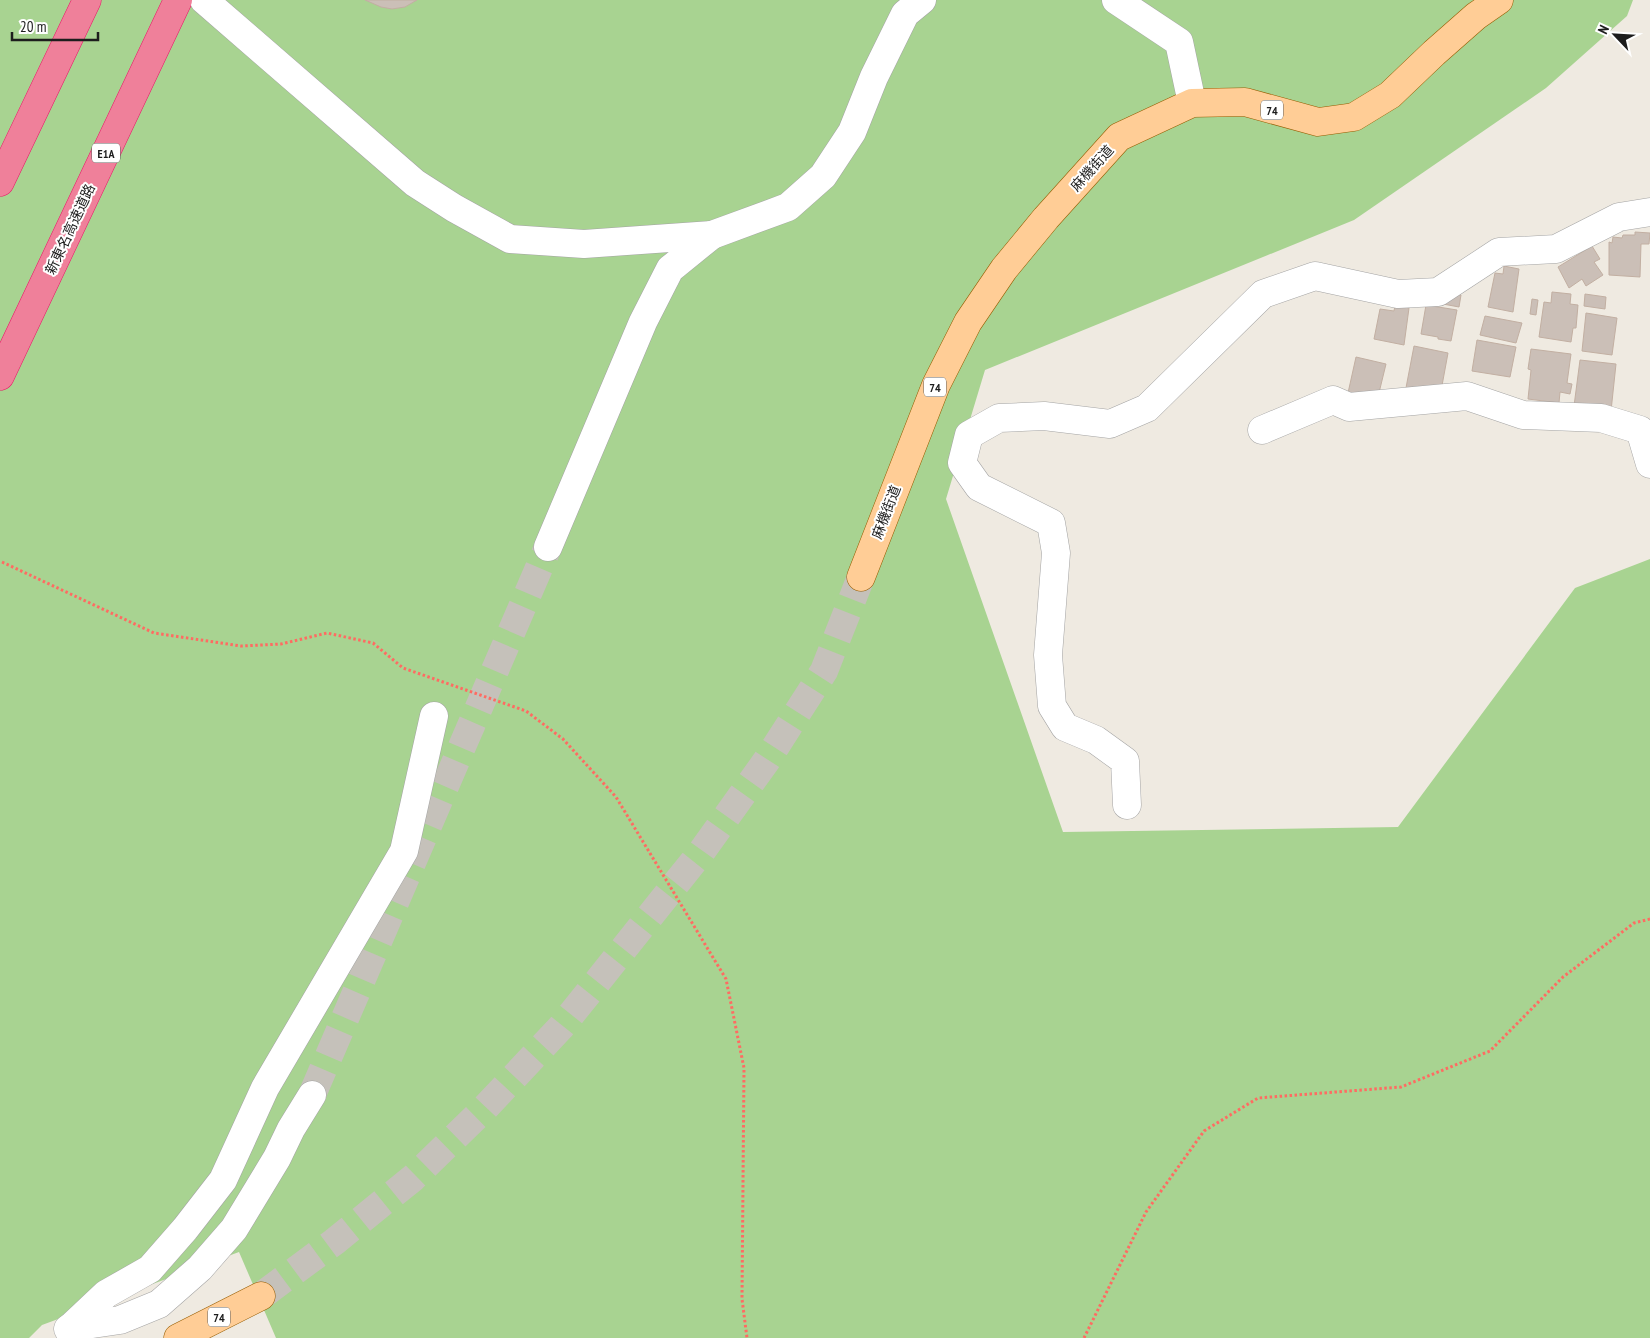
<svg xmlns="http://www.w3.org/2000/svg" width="1650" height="1338" viewBox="0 0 1650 1338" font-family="'PT Sans Narrow','Noto Sans JP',sans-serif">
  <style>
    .forest { fill: #a8d391 }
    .building { fill: #cbbfb7; stroke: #c2afa2 }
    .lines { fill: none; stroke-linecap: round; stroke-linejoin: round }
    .minor-tunnel { stroke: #c5c1ba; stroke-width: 28; stroke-dasharray: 28 14; stroke-linecap: butt }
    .major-tunnel { stroke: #c5c1ba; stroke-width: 28; stroke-dasharray: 28 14; stroke-linecap: butt }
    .minor-casing { stroke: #a4a4a4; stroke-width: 29 }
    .major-casing { stroke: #955c00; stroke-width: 29 }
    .highway-casing { stroke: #ea1267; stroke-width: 29 }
    .path { stroke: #ff6b62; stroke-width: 3; stroke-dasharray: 2.5 2.5; stroke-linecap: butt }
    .minor { stroke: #fff; stroke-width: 28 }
    .major { stroke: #ffcd96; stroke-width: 28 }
    .highway { stroke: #ef809a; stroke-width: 28 }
    .labels { text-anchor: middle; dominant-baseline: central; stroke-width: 4; stroke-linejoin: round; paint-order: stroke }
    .shield { fill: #fff; stroke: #616161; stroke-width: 1 }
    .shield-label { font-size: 12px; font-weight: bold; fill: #1d1d1d }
    .street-label { font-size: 14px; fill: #1d1d1d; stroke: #fff }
  </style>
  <rect width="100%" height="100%" fill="#efeae1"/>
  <polygon class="forest" points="0,0 1633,0 1627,16 1546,88 1354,220 985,370 946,499 1063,832 1398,827 1575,588 1650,559 1650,1338 276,1338 239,1252 42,1325 29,1338 0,1338"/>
  <g class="building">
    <polygon points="365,0 417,0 405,7 392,9 381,7"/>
    <polygon points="1635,232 1650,233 1649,244 1641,244 1640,277 1609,275 1609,242 1612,243 1613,237 1622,238 1623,235 1635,235"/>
    <polygon points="1592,246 1600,259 1594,262 1603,275 1586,286 1582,279 1569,288 1558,267"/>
    <polygon points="1504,266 1519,269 1513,312 1488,307 1495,273 1503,274"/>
    <polygon points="1552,292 1571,294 1570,304 1578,305 1576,328 1573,328 1571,342 1539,337 1544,302 1551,303"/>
    <polygon points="1445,293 1461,295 1459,307 1443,304"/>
    <polygon points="1585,294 1606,297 1605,309 1584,306"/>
    <polygon points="1532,299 1538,300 1536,315 1530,314"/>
    <polygon points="1395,305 1409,308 1404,345 1374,339 1380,309 1394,311"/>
    <polygon points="1426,305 1457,310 1451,341 1438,339 1438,337 1421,334"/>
    <polygon points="1586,313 1617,318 1612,355 1582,351"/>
    <polygon points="1485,316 1522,323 1516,343 1480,335"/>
    <polygon points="1477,340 1516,347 1510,377 1472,371"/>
    <polygon points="1414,346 1448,353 1441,391 1405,393"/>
    <polygon points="1531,349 1571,354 1567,383 1572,384 1570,394 1560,392 1559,403 1528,399 1531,370 1528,369"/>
    <polygon points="1356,357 1386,364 1377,401 1348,393"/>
    <polygon points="1580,360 1616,364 1611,411 1574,406"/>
  </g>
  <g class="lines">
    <polyline class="minor-tunnel" points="312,1095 548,547"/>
    <polyline class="major-tunnel" points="261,1296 334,1242 413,1178 485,1108 561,1027 702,851 767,760 824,671 861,577"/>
    <g class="minor-casing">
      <g id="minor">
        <polyline points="204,0 415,183 454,208 510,239 584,244 712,235"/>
        <polyline points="1116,0 1179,42 1192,103"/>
        <polyline points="1262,430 1333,400 1349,407 1467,396 1523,415 1601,418 1640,430 1650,464"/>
        <polyline points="548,547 643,322 670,269 712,235 788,207 823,176 852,132 874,77 905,14 922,0"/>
        <polyline points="1127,805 1125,761 1096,740 1065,727 1052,706 1048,655 1056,553 1051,523 979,487 962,463 969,435 999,418 1044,416 1110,424 1147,408 1263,294 1315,276 1398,294 1438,292 1499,252 1556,249 1619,217 1650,212"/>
        <polyline points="71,1327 106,1294 150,1269 185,1229 223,1180 265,1088 404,851 434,716"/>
        <polyline points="68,1329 71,1327 120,1320 159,1304 200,1268 234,1229 277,1158 291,1129 312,1095"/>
      </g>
    </g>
    <g class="major-casing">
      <g id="major">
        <polyline points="861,577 936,385 968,322 1004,269 1046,218 1119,137 1192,103 1245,102 1318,122 1354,117 1390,95 1434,53 1476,16 1499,0"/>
        <polyline points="178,1338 261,1296"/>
      </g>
    </g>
    <g class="highway-casing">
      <g id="highway">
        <polyline points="0,182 87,0"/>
        <polyline points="0,376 178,0"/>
      </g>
    </g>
    <g class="path">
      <polyline points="2,562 154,633 241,646 281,644 327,633 373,643 403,668 526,711 563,739 616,797 726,979 744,1068 742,1299 747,1338"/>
      <polyline points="1084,1338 1146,1212 1204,1131 1258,1098 1401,1087 1490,1051 1563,977 1634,923 1650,919"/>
    </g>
    <use href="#minor" class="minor"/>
    <use href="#major" class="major"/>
    <use href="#highway" class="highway"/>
  </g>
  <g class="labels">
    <g class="shield">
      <rect x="1261" y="100.5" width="22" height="19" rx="4"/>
      <rect x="92" y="143.5" width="28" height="19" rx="4"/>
      <rect x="924" y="377.5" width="22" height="19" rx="4"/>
      <rect x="208" y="1307.5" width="22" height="19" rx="4"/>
    </g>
    <g class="shield-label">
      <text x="1272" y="110">74</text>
      <text x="106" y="153">E1A</text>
      <text x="935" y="387">74</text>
      <text x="219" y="1317">74</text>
    </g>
    <g class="street-label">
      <text transform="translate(1092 168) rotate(-48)">麻機街道</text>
      <text transform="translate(70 229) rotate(-65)">新東名高速道路</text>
      <text transform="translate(886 512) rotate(-69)">麻機街道</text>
    </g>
  </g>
  <g transform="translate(1615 35) rotate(295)" stroke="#ffffff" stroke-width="4" paint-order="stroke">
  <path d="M0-4L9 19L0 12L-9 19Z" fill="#1d1d1d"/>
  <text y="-8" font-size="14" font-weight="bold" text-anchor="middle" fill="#1d1d1d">N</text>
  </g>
  <path d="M12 32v8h86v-8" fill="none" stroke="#1d1d1d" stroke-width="2.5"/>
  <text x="20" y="32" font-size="15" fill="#1d1d1d" stroke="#ffffff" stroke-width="4" paint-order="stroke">20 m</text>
</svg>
